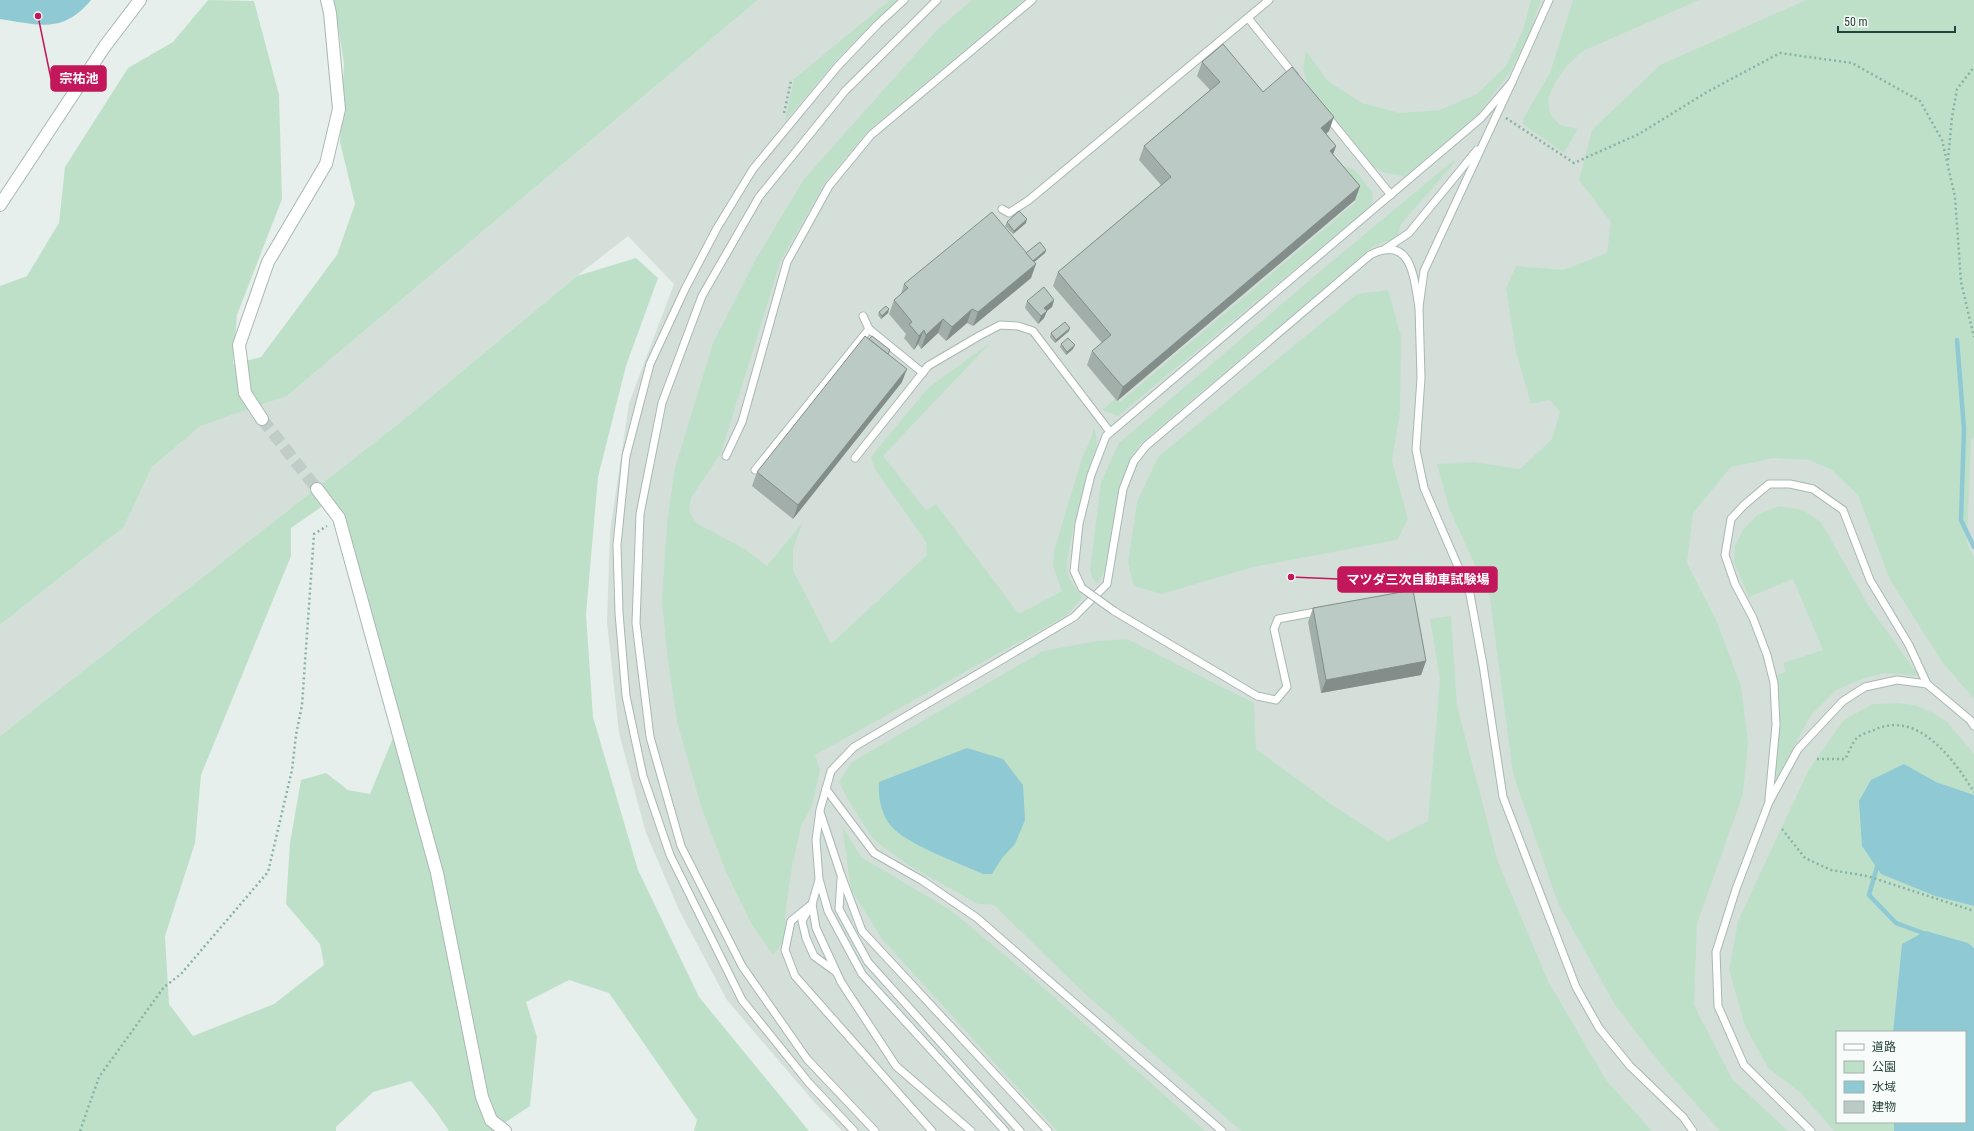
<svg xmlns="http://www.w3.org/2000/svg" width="1974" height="1131" viewBox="0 0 1974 1131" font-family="'Roboto Condensed','Noto Sans JP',sans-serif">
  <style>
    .built { fill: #d4dfda; fill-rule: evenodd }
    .green { fill: #bfe0c8; fill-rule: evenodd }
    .water { fill: #8ec9d4 }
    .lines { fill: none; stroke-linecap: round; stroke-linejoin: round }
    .stream { stroke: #8ec9d4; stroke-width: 4.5 }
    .minor-tunnel { stroke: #bfccc8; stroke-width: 12; stroke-dasharray: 12 6; stroke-linecap: butt }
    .service-casing { stroke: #a8b8b2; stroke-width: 9 }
    .minor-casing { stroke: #a8b8b2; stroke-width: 14 }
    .tertiary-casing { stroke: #a8b8b2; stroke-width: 14 }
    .path { stroke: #86b3a5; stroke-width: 2.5; stroke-dasharray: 2 3; stroke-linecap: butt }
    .service { stroke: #fff; stroke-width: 7 }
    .minor { stroke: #fff; stroke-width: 12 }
    .tertiary { stroke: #fff; stroke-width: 12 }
    .service-bridge-casing { stroke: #a8b8b2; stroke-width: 9; stroke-linecap: butt }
    .service-bridge { stroke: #fff; stroke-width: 7 }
    .wall { fill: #a1aea9 }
    .shaded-wall { fill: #838d89 }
    .building { fill: #bbcac4; stroke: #838d89 }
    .leader { fill: none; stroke: #c2185b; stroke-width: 1.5 }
    .callout-dot { fill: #c2185b; stroke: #f7fbf9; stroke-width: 1.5 }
    .callout { fill: #c2185b; stroke: #c2185b; stroke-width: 1.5 }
    .callout-label { font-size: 13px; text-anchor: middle; font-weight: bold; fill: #fff }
  </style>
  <rect width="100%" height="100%" fill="#e6efeb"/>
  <path class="built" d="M758,0H1974V1131H842L814,1102L727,1000L679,910L646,833L619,733L607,622L610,532L629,403L674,284L628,236L577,276L398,424L0,736V625L124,527L152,467L201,426L287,396ZM1837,1032H1965V1122H1837Z"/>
  <g class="green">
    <polygon points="208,0 254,1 279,95 282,199 237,315 233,364 261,357 337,255 355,204 340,142 344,64 334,0 758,0 287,396 201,426 152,467 124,527 0,625 0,286 27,276 59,223 65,167 128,68 173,42"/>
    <polygon points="890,0 897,0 840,56 785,121 794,79"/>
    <path d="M972,0H1024L869,130L826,181L781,260L721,453L691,498L689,510L696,523L745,549L767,566L803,522L793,549V570L831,644L927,555L926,542L875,469L871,458L874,453L928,388L991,342L883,456L926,510L936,504L1019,614L1062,591L1053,565L1054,551L1082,458L1092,436L1094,427C1100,446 1095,448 1090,466C1085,486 1063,558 1068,574C1071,583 1077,590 1083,597L1066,616L815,755L820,770L812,806L801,826L792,867L786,907L784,941L773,955L752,925L726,872L702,809L677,722L667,653L662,600L667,523L675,468L713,343L756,259L804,179L937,30Z"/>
    <polygon points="1531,0 1541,0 1530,32 1511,71 1477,115 1405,176 1385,173 1374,167 1310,91 1303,69 1306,51 1328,81 1362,103 1400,113 1440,110 1477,94 1506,66 1523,30"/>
    <polygon points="1573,0 1699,0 1583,51 1566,67 1556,81 1548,98 1550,114 1560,125 1578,129 1564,153 1523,124 1523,119 1550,73"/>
    <polygon points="1806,0 1974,0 1974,437 1971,439 1967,544 1974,557 1974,699 1943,663 1890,580 1858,495 1832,470 1809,460 1774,458 1731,467 1693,513 1687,563 1717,622 1741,686 1748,743 1743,794 1697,924 1694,1005 1732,1079 1788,1131 1720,1131 1663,1067 1615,1005 1558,903 1513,774 1490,598 1449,508 1437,464 1473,462 1520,469 1552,439 1560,412 1550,400 1531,404 1516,352 1506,288 1516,266 1563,270 1607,253 1611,222 1579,180 1592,130 1660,65"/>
    <path d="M1454,160L1455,162L1401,224L1397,238L1383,242L1371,248L1140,444C1131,458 1124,472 1120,489C1111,521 1117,556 1097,584L1092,577L1090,570L1101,482L1119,443L1324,268Z"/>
    <polygon points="1339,165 1354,169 1373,193 1372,204 1365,211 1118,416 1102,410 1115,399 1120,402 1356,202 1335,177"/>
    <path d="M636,258L658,278L626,366L598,477L586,614L593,717L638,870L699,997L809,1131H694L697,1120L609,993L569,980L526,1002L537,1037L530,1106L503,1124L506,1131H449L434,1109L411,1081L373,1092L336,1127V1131H0V736L398,424L577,276ZM324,505L347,522L358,585L393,704V738L370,794L348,790L326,773L301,780L290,843L286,904L320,944L324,965L274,1004L193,1036L169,1004L165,936L195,843L201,775L291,556V528Z"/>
    <polygon points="1388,290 1401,336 1400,412 1392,461 1408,519 1397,540 1253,567 1162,594 1134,586 1128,563 1137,502 1158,457 1357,294"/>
    <polygon points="1778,506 1803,510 1821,522 1868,605 1919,676 1885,673 1865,678 1836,690 1811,715 1776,780 1779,709 1774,676 1786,672 1783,663 1823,650 1793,579 1749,597 1734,562 1735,546 1743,530 1757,515"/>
    <polygon points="1451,616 1457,706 1498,862 1548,981 1606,1080 1652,1131 1241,1131 1083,992 994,905 978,904 908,865 873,839 848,800 839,782 852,762 1043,651 1098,641 1127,639 1254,703 1256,749 1331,804 1388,841 1428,821 1440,680 1430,619"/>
    <polygon points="1896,703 1915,705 1933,713 1947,722 1974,754 1974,795 1936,782 1904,764 1862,846 1881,874 1935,896 1974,906 1974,948 1968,943 1902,944 1893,1032 1837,1032 1837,1122 1894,1122 1894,1131 1834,1131 1801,1093 1768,1068 1745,1026 1729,970 1738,921 1809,769 1844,720 1872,704"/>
    <polygon points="842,826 861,857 952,911 1037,982 1205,1131 1057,1131 882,939 851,889"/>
  </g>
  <g class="water">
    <path d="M0,0H91C63,34 39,25 0,19Z"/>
    <path d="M967,748L1003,759L1023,785L1025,820L1015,844L1002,858L992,874H983C959,863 906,844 891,826C881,814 878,797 879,782Z"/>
    <polygon points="1904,764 1936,782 1974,795 1974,906 1935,896 1881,874 1862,846 1859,801 1871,780"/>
    <polygon points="1926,931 1968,943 1974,948 1974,1131 1894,1131 1894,1122 1965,1122 1965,1032 1893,1032 1902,944"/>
  </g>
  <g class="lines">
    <g class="stream">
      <polyline points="1957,340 1964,429 1961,520 1974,547"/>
      <polyline points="1877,867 1869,895 1896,923 1923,933"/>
    </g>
    <polyline class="minor-tunnel" points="262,419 317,489"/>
    <g class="service-casing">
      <g id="service">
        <polyline points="1248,18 1295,76"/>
        <polyline points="1512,82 1424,271 1419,307 1421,378 1416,450 1424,488 1470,594 1483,665 1503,797 1576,987 1599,1028 1630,1066 1683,1117 1693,1131"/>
        <polyline points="1327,116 1391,195"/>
        <polyline points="1002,209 1009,213 1029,200 1269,0"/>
        <polyline points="1385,249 1409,233 1477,150"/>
        <polyline points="863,316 869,329 923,373"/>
        <polyline points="726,456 742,422 787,262 829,186 871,135 1032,0"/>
        <polyline points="855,458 928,366 979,336 1000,325 1018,326 1033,331 1110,432"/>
        <polyline points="755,470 869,329"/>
        <polyline points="1082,588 1074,571 1079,524 1091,475 1106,436 1481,118 1512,82 1549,0"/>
        <polyline points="1114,611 1257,696 1276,700 1287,687 1274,629 1278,619 1321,611"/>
        <polyline points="826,789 874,853 923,881 977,918 1222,1131"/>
        <polyline points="1769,799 1776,725 1774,683 1767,655 1753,618 1735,584 1725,555 1731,519 1744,505 1769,484 1790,484 1813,489 1843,510 1870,580 1909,645 1927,684"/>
        <polyline points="820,812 841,875 862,931 1048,1131"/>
        <polyline points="841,879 839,909 868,962 1020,1131"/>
        <polyline points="819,880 812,904 816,928 841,982 896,1066 971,1131"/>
        <polyline points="812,904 791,921 785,950 795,976 932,1131"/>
        <polyline points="810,907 802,921 806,938 814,956 836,972"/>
        <polyline points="854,1131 809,1083 742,1000 670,855 643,776 626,696 619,613 617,545 626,456 650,364 685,289 717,228 753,169 838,66 878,24 904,0"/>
        <polyline points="875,1131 807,1059 742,966 681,846 650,737 636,623 640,514 662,403 702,296 759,197 845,91 937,0"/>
        <path d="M1005,1131L862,974L828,911L819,879L816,840L820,810L831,771L854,747L1074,617L1107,584L1123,489L1134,461L1146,446L1370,255C1374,253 1380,250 1385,250C1414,245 1415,287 1419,307"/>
        <polyline points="1811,1131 1744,1065 1718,1006 1716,952 1736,889 1769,802 1798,749 1843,701 1865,687 1897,680 1927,684 1970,720 1974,726"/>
      </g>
    </g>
    <g class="minor-casing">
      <g id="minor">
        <polyline points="262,419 245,393 239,345 268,262 326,164 339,109 330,13 327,0"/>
        <polyline points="317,489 339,518 437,873 482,1097 491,1120 505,1131"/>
      </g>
    </g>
    <g class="tertiary-casing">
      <polyline id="tertiary" points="0,205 105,46 140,0"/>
    </g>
    <g class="path">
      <polyline points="784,113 791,81"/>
      <polyline points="1506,118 1574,163 1639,134 1707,92 1780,53 1852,63 1920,101 1942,140 1955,197 1961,282 1974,337"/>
      <polyline points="1948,160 1952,117 1957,89 1974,67"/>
      <path d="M1817,759H1845C1849,753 1852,742 1857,738C1861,734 1869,732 1874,730C1918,709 1954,760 1974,792"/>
      <polyline points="1782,829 1805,858 1831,870 1867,876 1974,911"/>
      <polyline points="80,1131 99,1077 164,987 181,974 268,872 292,770 296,735 302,705 314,534 327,526"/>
    </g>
    <use href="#service" class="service"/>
    <use href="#minor" class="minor"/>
    <use href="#tertiary" class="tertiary"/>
    <g class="service-bridge-casing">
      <polyline id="service-bridge" points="1082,588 1114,611"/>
    </g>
    <use href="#service-bridge" class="service-bridge"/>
  </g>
  <g class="wall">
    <polygon points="1202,62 1263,92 1329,131 1326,134 1336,146 1333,154 1360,186 1355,200 1117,401 1087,365 1092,351 1102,343 1053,286 1058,272 1161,185 1139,160 1144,146 1210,90 1197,76"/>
    <polygon points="1007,222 1026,223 1013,234 1005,226"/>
    <polygon points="1046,250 1045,253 1034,262 1031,278 973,326 967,323 946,341 938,333 921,349 918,344 914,350 904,338 906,334 889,314 894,300 901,294 904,284 1026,253"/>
    <polygon points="1054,300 1052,307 1047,311 1044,318 1038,324 1025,308 1027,301"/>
    <polygon points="889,309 888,313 881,319 878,315 879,312"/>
    <polygon points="1069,331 1055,343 1050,337 1051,333"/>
    <polygon points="869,339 889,354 902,382 793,519 752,486 757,472"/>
    <polygon points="1061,344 1073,349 1066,355 1060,347"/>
    <polygon points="1313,608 1426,661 1421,675 1321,693 1308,622"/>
  </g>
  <g class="shaded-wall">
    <polygon points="1334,117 1329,131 1316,142 1321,128"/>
    <polygon points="1336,146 1331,160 1330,151"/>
    <polygon points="1360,186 1355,200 1117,401 1123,387"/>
    <polygon points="1027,219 1026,223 1013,234 1014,231"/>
    <polygon points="1046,250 1045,253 1026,269 1028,265"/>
    <polygon points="1036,264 1031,278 973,326 978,312"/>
    <polygon points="1054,300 1052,307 1047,311 1044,318 1038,324 1044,308"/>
    <polygon points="889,309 888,313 881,319 882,316"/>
    <polygon points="972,309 967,323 946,341 952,327"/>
    <polygon points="943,319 938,333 921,349 926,335"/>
    <polygon points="1070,328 1069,331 1055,343 1056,340"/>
    <polygon points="924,330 918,344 914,350 919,336"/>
    <polygon points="1075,345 1073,349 1066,355 1067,352"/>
    <polygon points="907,369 902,382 793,519 798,505"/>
    <polygon points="1426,661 1421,675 1321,693 1326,680"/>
  </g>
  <g class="building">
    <polygon points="1223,44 1263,92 1292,67 1334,117 1321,128 1336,146 1330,151 1360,186 1123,387 1092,351 1111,335 1058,272 1171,177 1144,146 1220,82 1202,62"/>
    <polygon points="1019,211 1027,219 1014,231 1007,222"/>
    <polygon points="992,212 1036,264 978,312 972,309 952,327 943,319 926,335 924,330 919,336 909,324 912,322 894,300 908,288 904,284"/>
    <polygon points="1040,242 1046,250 1033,261 1026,253"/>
    <polygon points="1044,287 1054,300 1044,308 1047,311 1041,316 1027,301"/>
    <polygon points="886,306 889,309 882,316 879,312"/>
    <polygon points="1065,322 1070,328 1056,340 1051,333"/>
    <polygon points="865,336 907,369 798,505 757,472"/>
    <polygon points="872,336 890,350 888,354 869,339"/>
    <polygon points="1068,338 1075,345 1067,352 1061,344"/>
    <polygon points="1413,590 1426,661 1326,680 1313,608"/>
  </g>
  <path class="leader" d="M38 16L51 79M1291 577L1338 579"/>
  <g class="callout-dot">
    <circle cx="38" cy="16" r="4"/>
    <circle cx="1291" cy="577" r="4"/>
  </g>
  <g class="callout">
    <rect x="51" y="66" width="55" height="25" rx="4"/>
    <rect x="1338" y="567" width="159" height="25" rx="4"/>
  </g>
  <g class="callout-label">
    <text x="79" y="83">宗祐池</text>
    <text x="1418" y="584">マツダ三次自動車試験場</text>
  </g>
  <rect x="1836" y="1031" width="130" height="92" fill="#f7fbf9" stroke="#a3b1ad"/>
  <rect x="1844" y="1044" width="20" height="6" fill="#ffffff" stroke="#a3b1ad"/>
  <text x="1872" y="1051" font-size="12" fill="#24423a">道路</text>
  <rect x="1844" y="1061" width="20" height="12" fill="#bfe0c8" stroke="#a3b1ad"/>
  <text x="1872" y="1071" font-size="12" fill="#24423a">公園</text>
  <rect x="1844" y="1081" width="20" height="12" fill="#8ec9d4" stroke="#a3b1ad"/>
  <text x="1872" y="1091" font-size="12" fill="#24423a">水域</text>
  <rect x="1844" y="1101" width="20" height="12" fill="#bbcac4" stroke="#a3b1ad"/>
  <text x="1872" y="1111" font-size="12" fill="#24423a">建物</text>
  <path d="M1838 26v6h117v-6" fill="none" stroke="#24423a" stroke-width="2"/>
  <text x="1844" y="26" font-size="12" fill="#24423a" stroke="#f7fbf9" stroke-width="3" paint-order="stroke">50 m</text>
</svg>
